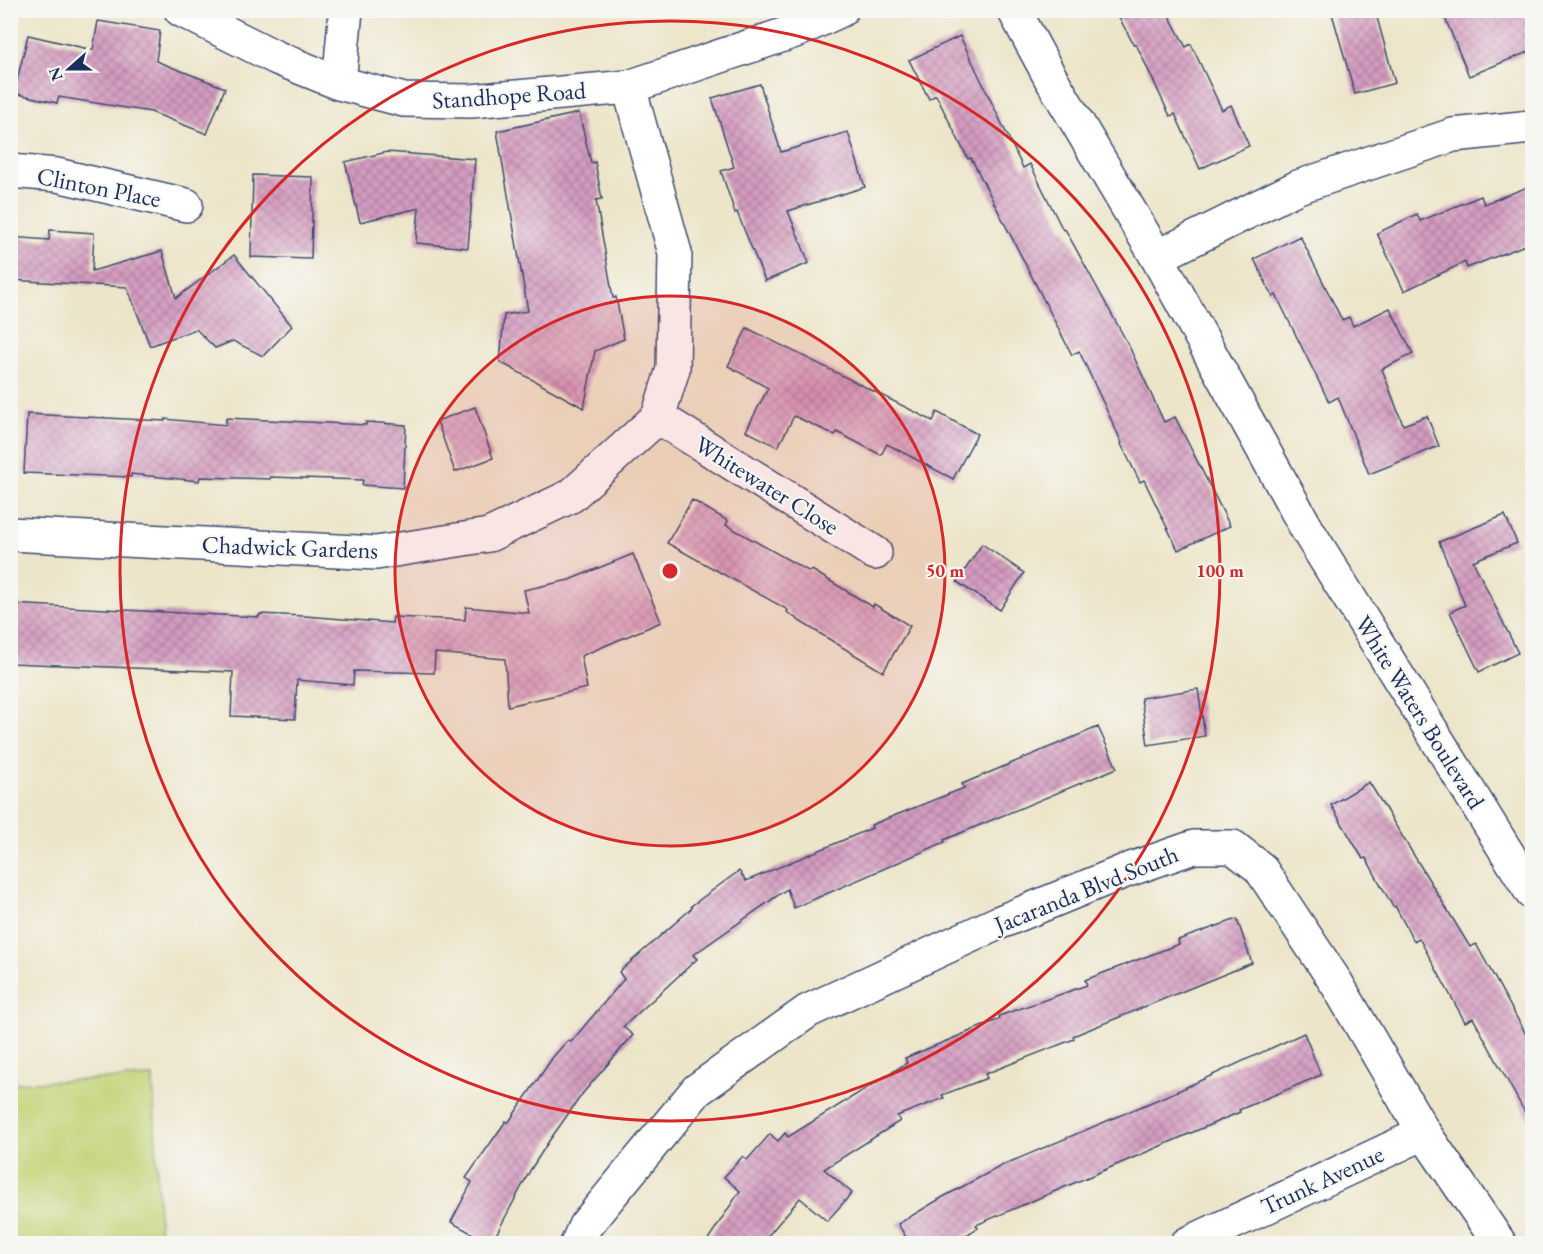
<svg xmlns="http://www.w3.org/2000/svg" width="1543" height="1254" viewBox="0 0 1543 1254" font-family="'EB Garamond',serif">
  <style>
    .park { fill: #c1d375; stroke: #6e816a; stroke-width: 1.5 }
    .building { fill: url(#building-cross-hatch) }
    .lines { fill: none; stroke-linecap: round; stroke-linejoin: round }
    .street-casing { stroke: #3a4a6e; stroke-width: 36 }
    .street { stroke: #fff; stroke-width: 33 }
    .ring { fill: none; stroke: #d62828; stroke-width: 3 }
    .labels { text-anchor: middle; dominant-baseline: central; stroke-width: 4.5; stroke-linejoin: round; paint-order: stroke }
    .street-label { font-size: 24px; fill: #1b2f5e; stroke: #f6f6f2 }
    .centre { fill: #d62828; stroke: #f6f6f2; stroke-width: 3 }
    .ring-label { font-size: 18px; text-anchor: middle; font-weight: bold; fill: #d62828; stroke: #f6f6f2; stroke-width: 4.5; stroke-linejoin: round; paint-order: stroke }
  </style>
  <defs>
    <pattern id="building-cross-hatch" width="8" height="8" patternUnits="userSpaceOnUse" patternTransform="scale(1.5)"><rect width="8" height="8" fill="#d59cc0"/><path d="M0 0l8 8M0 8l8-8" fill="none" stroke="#ac809f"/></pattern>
  </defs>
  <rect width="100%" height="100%" fill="#f6f6f2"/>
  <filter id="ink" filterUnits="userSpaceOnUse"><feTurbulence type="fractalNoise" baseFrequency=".0167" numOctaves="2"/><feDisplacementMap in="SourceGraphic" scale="12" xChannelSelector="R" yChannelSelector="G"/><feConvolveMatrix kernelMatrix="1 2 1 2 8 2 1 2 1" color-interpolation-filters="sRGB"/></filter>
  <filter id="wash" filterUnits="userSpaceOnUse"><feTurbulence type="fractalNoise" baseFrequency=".008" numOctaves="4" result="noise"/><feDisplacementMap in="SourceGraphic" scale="24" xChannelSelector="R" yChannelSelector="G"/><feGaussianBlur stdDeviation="1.35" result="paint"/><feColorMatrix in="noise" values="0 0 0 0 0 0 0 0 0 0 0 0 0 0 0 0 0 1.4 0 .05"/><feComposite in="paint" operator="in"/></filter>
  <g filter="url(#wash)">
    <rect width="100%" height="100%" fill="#ede5c9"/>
    <polygon class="park" points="153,1077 160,1243 11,1243 11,1083"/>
    <g id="blocks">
      <g class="building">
        <polygon points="1115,10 1166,10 1186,47 1191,44 1222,110 1231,105 1249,146 1200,169 1175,114 1170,116 1136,44 1134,45"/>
        <polygon points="1331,10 1375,10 1395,83 1355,94"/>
        <polygon points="1463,10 1533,10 1533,50 1469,76 1445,18"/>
        <polygon points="98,21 160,31 156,61 225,88 207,134 151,112 59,97 57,103 14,93 28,35 93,50"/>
        <polygon points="960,36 1023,168 1030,164 1063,230 1065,229 1128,344 1164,422 1175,417 1230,526 1178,550 1144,480 1140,482 1121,444 1122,443 1079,351 1072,355 971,158 968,159 936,95 929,99 909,60"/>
        <polygon points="760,84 781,152 848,132 865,187 788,211 809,263 765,281 737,212 735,213 721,171 734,167 712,98"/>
        <polygon points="579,113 591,163 595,162 602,199 596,200 613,298 616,297 624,339 595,351 584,408 500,362 504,315 528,311 497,131"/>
        <polygon points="387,152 475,159 468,248 416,243 419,208 360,222 345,162"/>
        <polygon points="253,175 313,177 311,259 251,257"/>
        <polygon points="1533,185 1533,242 1467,268 1465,262 1404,291 1377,233 1417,214 1420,221 1481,196 1484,204"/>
        <polygon points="50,230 94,233 92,271 162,251 176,298 234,255 292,326 263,356 233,341 215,348 196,329 150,346 127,287 10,280 10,237 49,240"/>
        <polygon points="1300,236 1342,320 1349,317 1353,326 1390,308 1413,354 1382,369 1403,425 1427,416 1439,446 1369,474 1338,397 1329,402 1276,295 1273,297 1254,259"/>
        <polygon points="747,328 933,421 937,412 977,434 953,479 887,444 881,455 837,432 835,435 794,416 778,447 746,431 768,388 728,366"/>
        <polygon points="475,407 493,458 455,472 437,421"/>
        <polygon points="27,414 165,421 165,419 226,425 226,418 366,425 366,422 406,425 403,488 362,485 363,480 271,477 270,479 200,477 199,481 131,474 131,477 24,473"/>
        <polygon points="692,500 728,521 726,525 810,572 812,570 873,607 874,604 910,626 883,672 801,622 787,612 788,610 667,543"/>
        <polygon points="1505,515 1517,543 1473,561 1518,653 1479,672 1450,612 1465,605 1439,542"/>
        <polygon points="982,544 1024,573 1000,610 957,582"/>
        <polygon points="633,554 661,622 581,656 587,688 508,706 505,659 435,653 434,673 354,671 353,685 297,680 295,719 231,716 233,672 10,663 10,604 259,617 260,614 305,616 392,623 393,617 465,620 466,607 529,613 524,590 569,580"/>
        <polygon points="1198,689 1205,736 1148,745 1141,698"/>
        <polygon points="1098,727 1117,768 944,840 945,842 794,908 787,889 693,955 697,959 623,1027 633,1035 583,1093 549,1141 531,1169 491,1244 451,1222 472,1182 466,1178 506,1121 508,1123 553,1057 568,1040 571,1042 624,979 619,972 692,908 691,906 739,871 746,881 872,828 871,825 964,788 962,784"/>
        <polygon points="1369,782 1470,947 1476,944 1533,1047 1533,1127 1473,1018 1465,1022 1419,938 1414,941 1395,906 1393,907 1366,858 1363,859 1331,805"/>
        <polygon points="1237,919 1252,963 1073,1036 1074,1039 985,1074 987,1078 942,1095 944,1098 897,1116 900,1121 824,1169 852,1193 827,1221 800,1198 761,1244 705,1244 740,1191 724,1177 743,1156 747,1160 770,1134 778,1141 785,1133 788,1137 907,1063 905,1058 1000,1019 999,1016 1087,985 1085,980 1179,944 1178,940"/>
        <polygon points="1304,1033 1321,1075 1239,1110 1240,1112 976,1225 978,1228 951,1244 910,1244 898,1224 943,1197 1003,1165 1180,1090"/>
      </g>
    </g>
  </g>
  <g filter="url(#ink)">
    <use href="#blocks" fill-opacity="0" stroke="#3a4a6e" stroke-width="1.5"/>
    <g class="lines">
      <g class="street-casing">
        <g id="street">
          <polyline points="181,10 277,58 339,83 404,100 471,101 629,87 798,30 841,10"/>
          <polyline points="1014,10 1049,75 1157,257 1308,531 1532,893"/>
          <polyline points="339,83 346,10"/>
          <polyline points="10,171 57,175 186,205"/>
          <polyline points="1157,257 1298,187 1453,135 1532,127"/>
          <polyline points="658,417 875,553"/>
          <polyline points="10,534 376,553 489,535 571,496 658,417 673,369 675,253 629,87"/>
          <polyline points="577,1244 585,1226 697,1090 808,1011 998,923 1125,871 1194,847 1233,847 1260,868 1337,984 1424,1133 1500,1244"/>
          <polyline points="1187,1244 1424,1133"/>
        </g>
      </g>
      <use href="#street" class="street"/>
    </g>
  </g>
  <circle cx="670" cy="571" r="275" fill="#d62828" fill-opacity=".12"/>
  <g class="ring">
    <circle cx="670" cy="571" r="275"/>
    <circle cx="670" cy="571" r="550"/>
  </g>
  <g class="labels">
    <g class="street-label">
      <text transform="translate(509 95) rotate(-4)">Standhope Road</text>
      <text transform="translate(99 187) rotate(11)">Clinton Place</text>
      <text transform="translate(767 485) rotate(32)">Whitewater Close</text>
      <text transform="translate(290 547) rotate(2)">Chadwick Gardens</text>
      <text transform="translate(1420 712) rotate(58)">White Waters Boulevard</text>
      <text transform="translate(1086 889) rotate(-22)">Jacaranda Blvd South</text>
      <text transform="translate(1322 1180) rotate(-25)">Trunk Avenue</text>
    </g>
  </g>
  <circle cx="670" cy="571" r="9" class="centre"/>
  <g class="ring-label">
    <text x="945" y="577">50 m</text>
    <text x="1220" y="577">100 m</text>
  </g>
  <rect width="1543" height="1254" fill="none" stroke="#f6f6f2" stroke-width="36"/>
  <g transform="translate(69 69) rotate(249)" stroke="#f6f6f2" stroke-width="4.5" paint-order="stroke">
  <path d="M0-4.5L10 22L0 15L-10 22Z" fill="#1b2f5e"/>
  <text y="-9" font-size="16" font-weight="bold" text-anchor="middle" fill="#1b2f5e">N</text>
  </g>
</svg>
